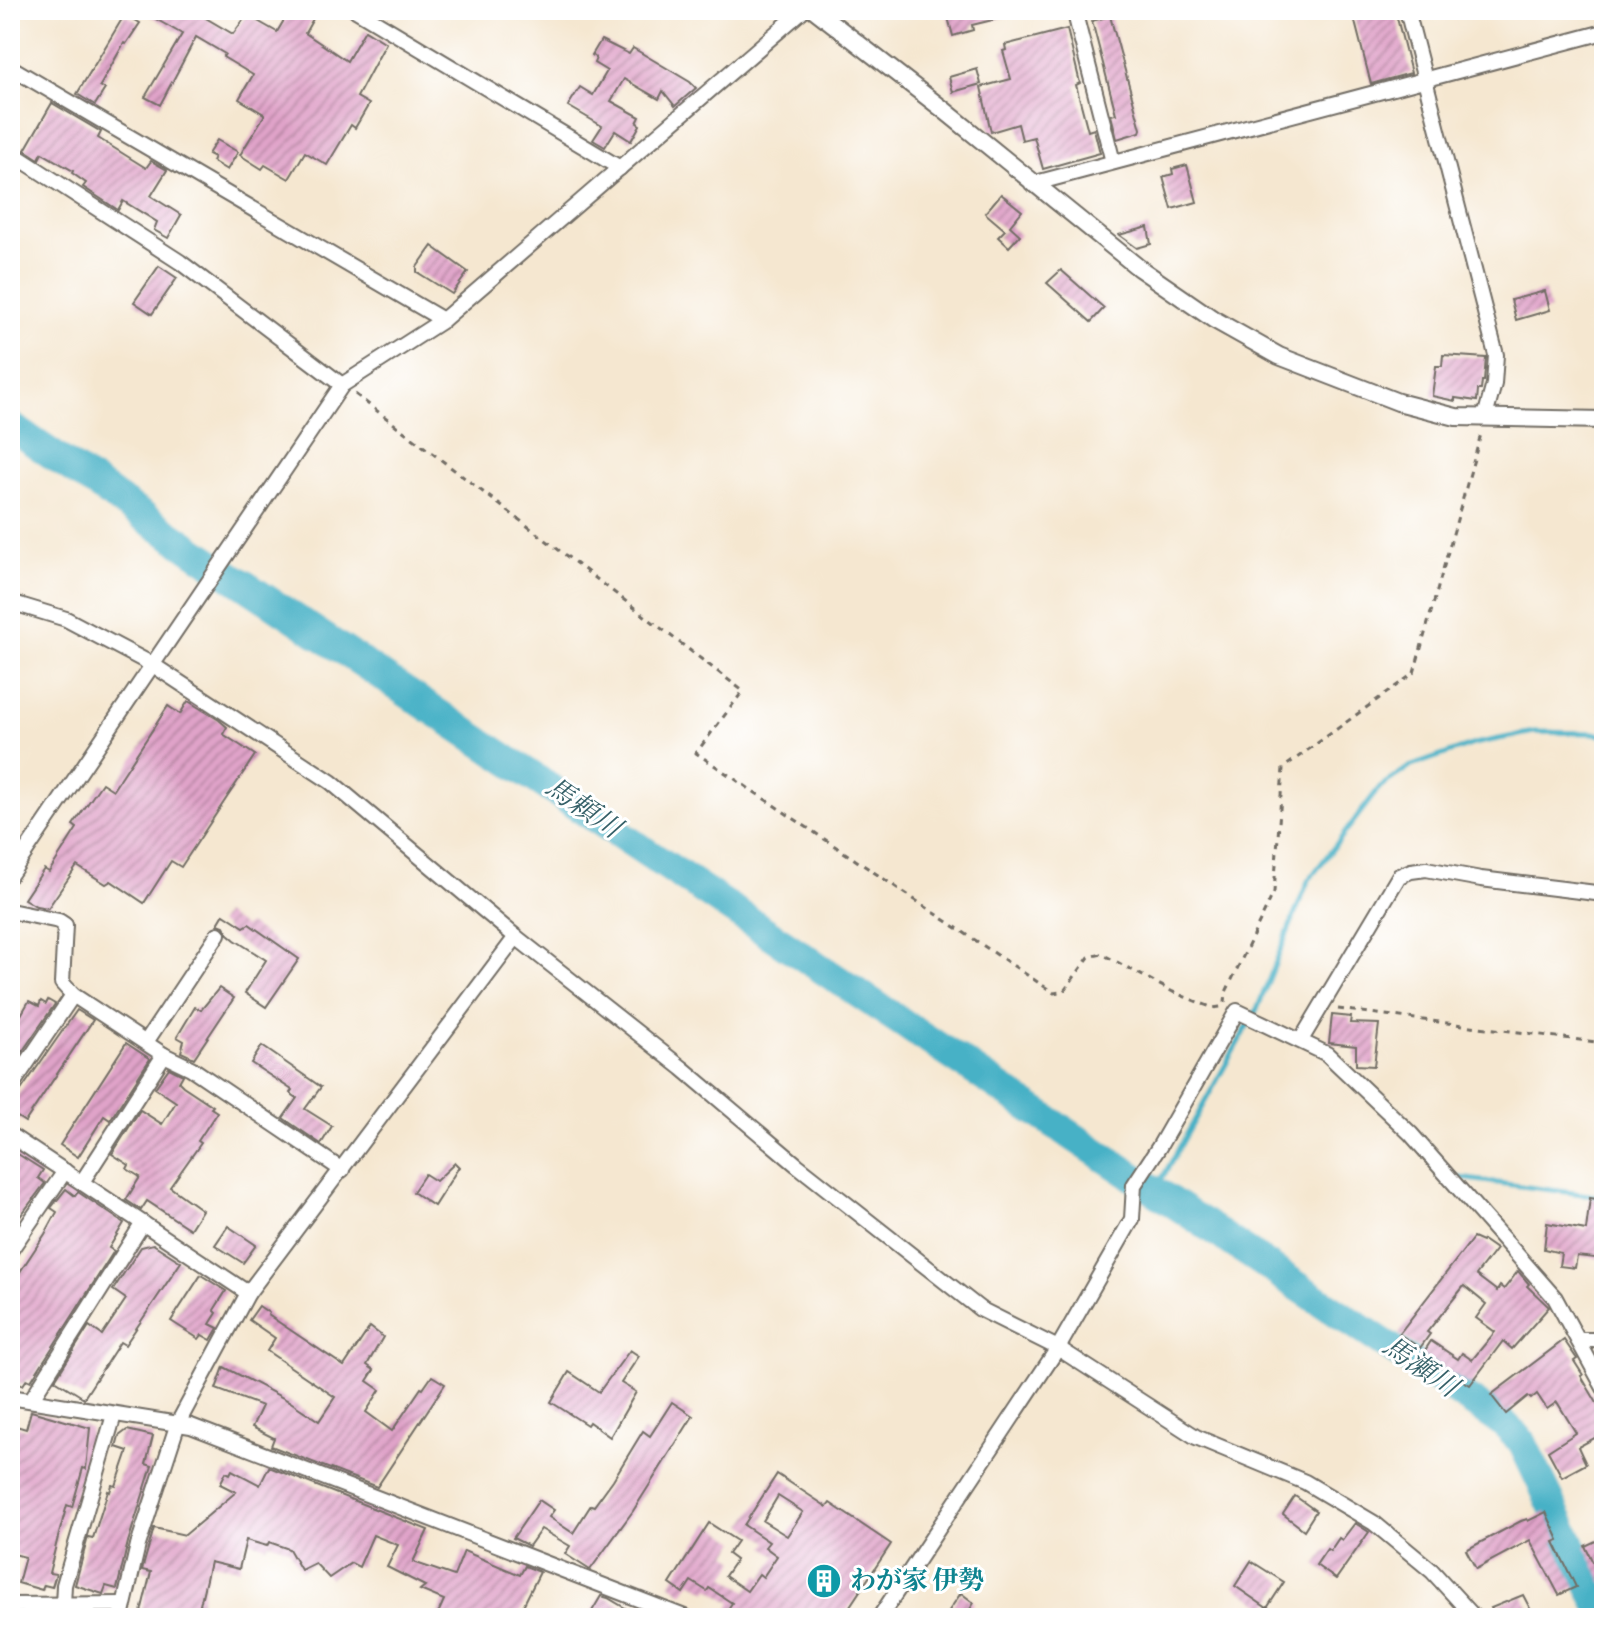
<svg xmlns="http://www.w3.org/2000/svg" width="1614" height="1628" viewBox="0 0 1614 1628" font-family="'Libre Bodoni','Noto Serif JP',serif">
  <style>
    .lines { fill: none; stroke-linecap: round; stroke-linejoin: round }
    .stream { stroke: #47b1c6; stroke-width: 5 }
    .river { stroke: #47b1c6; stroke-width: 30 }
    .building { fill: url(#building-hatch); fill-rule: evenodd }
    .minor-casing { stroke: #726d65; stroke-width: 18 }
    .tertiary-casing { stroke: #726d65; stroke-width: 20 }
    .path { stroke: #726d65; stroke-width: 3; stroke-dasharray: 6 6; stroke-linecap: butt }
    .minor { stroke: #fff; stroke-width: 14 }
    .tertiary { stroke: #fff; stroke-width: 16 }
    .labels { text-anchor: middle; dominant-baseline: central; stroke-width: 6; stroke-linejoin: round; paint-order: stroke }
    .culture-label { font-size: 26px; font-weight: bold; fill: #0d838f; stroke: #fff; text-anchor: start }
    .water-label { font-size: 28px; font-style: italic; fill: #366169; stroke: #fff }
  </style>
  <defs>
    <pattern id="building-hatch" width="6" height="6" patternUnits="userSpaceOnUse" patternTransform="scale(2)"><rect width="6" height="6" fill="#e0a3c9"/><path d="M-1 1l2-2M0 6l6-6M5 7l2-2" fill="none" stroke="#b685a3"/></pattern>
  </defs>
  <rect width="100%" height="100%" fill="#fff"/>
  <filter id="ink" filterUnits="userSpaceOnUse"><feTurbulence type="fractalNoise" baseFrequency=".0125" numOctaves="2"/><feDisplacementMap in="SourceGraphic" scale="16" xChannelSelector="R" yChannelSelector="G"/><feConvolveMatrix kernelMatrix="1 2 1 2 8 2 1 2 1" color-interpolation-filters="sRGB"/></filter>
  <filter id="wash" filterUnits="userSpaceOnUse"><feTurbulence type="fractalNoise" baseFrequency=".006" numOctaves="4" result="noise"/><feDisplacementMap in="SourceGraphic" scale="32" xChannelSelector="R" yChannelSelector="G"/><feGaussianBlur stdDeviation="1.8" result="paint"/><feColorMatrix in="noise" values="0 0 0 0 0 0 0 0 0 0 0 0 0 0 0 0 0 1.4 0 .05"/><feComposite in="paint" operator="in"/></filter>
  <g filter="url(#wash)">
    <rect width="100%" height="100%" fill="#f5e7d0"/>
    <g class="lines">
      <g class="stream">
        <polyline points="1460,1178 1604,1197"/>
        <polyline points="1155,1191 1258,1007 1308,881 1380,787 1409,767 1474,744 1534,732 1594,733 1604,736"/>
      </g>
      <polyline class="river" points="10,426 209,561 1502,1422 1522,1442 1604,1614"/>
    </g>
    <g id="blocks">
      <g class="building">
        <polygon points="140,10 192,10 233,34 247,15 277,32 290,10 318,10 305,33 347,61 365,30 386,43 357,97 369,104 355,128 351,125 327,165 305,152 289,179 265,165 262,169 240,155 264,116 264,114 239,99 253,75 223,57 225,54 196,37 160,105 145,97 182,34"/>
        <polygon points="946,10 1012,10 1013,15 972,25 973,30 953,36"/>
        <polygon points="1352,10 1395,10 1411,73 1371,84"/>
        <polygon points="125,14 140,23 126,44 124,43 100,86 105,89 95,105 77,94"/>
        <polygon points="1110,16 1141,129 1140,132 1117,139 1111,115 1116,114 1092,21"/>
        <polygon points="1067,29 1080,83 1076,85 1088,131 1094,129 1100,153 1043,169 1034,137 1022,140 1018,124 991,132 981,87 1011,79 1003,51 1006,50 1005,45"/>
        <polygon points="601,40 629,54 633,48 690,82 696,88 675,106 663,91 659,99 624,79 611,101 640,117 637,123 640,125 631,141 615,131 605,147 593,140 602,126 568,106 580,87 593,95 607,71 594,63 596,58 592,55"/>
        <polygon points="977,69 981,84 953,92 949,77"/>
        <polygon points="52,103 101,132 98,138 146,168 151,161 167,170 151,196 181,215 168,238 154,230 157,222 123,201 118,210 83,187 86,183 72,173 73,171 42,153 39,159 25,150"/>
        <polygon points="217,140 238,152 227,170 212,161 214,157 208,154"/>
        <polygon points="1187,165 1197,202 1172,209 1163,177 1173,174 1172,169"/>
        <polygon points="1001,194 1022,211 1010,226 1020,235 1009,247 998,237 1005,230 985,213"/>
        <polygon points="1148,227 1151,244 1137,248 1119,235"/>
        <polygon points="432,246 468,272 452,294 417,272 417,267"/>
        <polygon points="159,266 177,278 152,314 134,302"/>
        <polygon points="1061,270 1104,308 1091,322 1047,283"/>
        <polygon points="1545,291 1550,310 1516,320 1511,300"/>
        <polygon points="1443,355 1486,358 1484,381 1482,381 1481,390 1478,390 1477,401 1455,398 1455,401 1432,396 1436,366 1442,366"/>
        <polygon points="188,701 219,720 227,727 223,734 255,755 181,867 171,861 144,903 111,881 106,884 77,866 48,908 36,906 24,899 44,869 49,872 77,828 73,825 102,783 113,790 168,706 180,714"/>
        <polygon points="224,914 244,927 249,924 299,959 266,1007 245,993 266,960 235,940 228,934 224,926 218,924"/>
        <polygon points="219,988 234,998 194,1058 181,1052 184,1041 177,1037 195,1007 201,1010"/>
        <polygon points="48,1000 55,1004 11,1068 10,1008 21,1015 29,1001 39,1006 41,1001 46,1004"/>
        <polygon points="77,1010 93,1020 25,1122 10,1112 10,1106"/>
        <polygon points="1332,1015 1351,1017 1350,1023 1379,1024 1374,1066 1356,1065 1356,1046 1329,1043"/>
        <polygon points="126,1043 150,1059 110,1120 104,1116 78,1157 60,1145"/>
        <polygon points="262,1046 321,1087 305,1109 332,1126 321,1144 283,1118 297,1098 290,1093 292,1090 251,1063"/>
        <polygon points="169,1068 183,1075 179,1082 183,1086 213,1106 211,1108 217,1112 198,1141 201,1143 170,1187 202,1210 190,1229 147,1201 141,1210 126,1200 140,1177 127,1169 129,1165 112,1154 140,1110 162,1124 176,1102 155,1088"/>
        <polygon points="10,1149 43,1170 38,1178 45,1183 10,1230"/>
        <polygon points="455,1163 459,1167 434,1206 413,1192 425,1174 436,1181"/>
        <polygon points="66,1189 75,1196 78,1192 124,1223 109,1248 114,1251 31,1381 27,1379 23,1385 10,1377 10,1287 45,1234 57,1212 51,1208"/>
        <polygon points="1590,1198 1604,1200 1604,1259 1577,1256 1575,1268 1559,1266 1561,1253 1544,1249 1547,1223 1586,1230"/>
        <polygon points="228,1226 256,1245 243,1263 215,1245"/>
        <polygon points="1473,1238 1482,1242 1483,1240 1496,1249 1476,1275 1497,1291 1500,1286 1504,1289 1518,1271 1529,1284 1527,1286 1549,1307 1512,1349 1503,1341 1470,1385 1422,1355 1431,1341 1458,1359 1462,1353 1472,1360 1495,1332 1476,1318 1486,1304 1464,1286 1427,1332 1430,1334 1420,1348 1399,1334"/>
        <polygon points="153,1244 181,1262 125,1345 120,1342 84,1398 55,1380 89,1326 102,1335 126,1299 113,1290 141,1247"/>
        <polygon points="201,1275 226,1291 214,1310 217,1313 210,1324 218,1328 211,1340 202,1335 199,1339 171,1321"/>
        <polygon points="259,1306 269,1313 268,1315 344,1366 370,1327 383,1337 367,1365 374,1370 367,1381 380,1390 366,1412 392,1431 421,1388 423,1389 432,1376 445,1384 377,1487 271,1446 274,1438 252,1427 262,1406 216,1389 224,1367 289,1401 319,1421 335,1397 267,1351 275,1338 249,1320"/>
        <polygon points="1564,1340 1577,1359 1574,1361 1583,1375 1581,1376 1604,1415 1604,1433 1578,1447 1586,1464 1562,1477 1548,1451 1576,1433 1557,1402 1547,1409 1537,1394 1531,1399 1528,1396 1506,1414 1491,1395"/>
        <polygon points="630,1350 639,1356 621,1383 636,1392 610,1437 589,1422 587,1425 551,1402 569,1372 599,1392"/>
        <polygon points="672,1402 693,1416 633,1511 590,1570 565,1554 570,1546 541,1529 529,1546 513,1538 539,1500 554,1510 549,1517 573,1533 591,1505 594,1506 613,1480 643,1431 650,1436"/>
        <polygon points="31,1411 90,1428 86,1469 83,1468 72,1507 67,1505 57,1541 49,1573 56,1574 52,1587 44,1585 42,1590 18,1583 25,1557 10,1553 10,1469 15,1452 10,1451 10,1424 26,1429"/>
        <polygon points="127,1430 153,1436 146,1464 152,1466 128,1542 117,1589 106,1586 103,1594 75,1585 88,1537 93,1538 108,1491 110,1492 112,1485 116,1486 128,1451 116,1447 119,1436"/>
        <polygon points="269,1467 428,1530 413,1562 454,1576 464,1551 520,1575 525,1566 540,1572 517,1618 436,1618 444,1600 420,1590 425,1586 387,1567 398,1545 373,1535 359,1567 351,1563 329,1578 315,1563 301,1570 289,1549 269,1542 267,1546 246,1540 239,1569 210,1562 197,1618 147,1618 148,1614 141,1612 151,1572 142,1570 154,1528 185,1535 236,1492 220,1484 226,1472 230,1474 232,1470 260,1485"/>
        <path d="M777,1474L827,1507L830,1503L891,1544L842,1618H722L732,1603L709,1588L707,1591L691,1581L683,1593L670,1584L709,1523L737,1541L728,1554L736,1560L725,1576L747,1591L759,1574L763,1577L777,1556L765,1547L769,1542L744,1525ZM778,1496L803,1512L787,1536L763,1521Z"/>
        <polygon points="1295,1496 1316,1511 1304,1530 1283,1514"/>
        <polygon points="1546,1512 1559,1540 1554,1542 1576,1587 1559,1595 1530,1540 1476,1569 1466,1550 1521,1521 1527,1519 1528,1521"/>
        <polygon points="1355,1523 1369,1532 1336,1579 1316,1565 1327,1549 1330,1551 1339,1538 1342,1540"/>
        <polygon points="1604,1537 1604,1585 1585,1546"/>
        <polygon points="1251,1561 1284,1582 1267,1608 1235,1586"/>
        <polygon points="961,1593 974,1603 964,1618 944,1618"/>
        <polygon points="1523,1595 1535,1618 1496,1618 1491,1608"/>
        <polygon points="601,1596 608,1598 642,1618 588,1618"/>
      </g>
    </g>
  </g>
  <g filter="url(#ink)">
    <use href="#blocks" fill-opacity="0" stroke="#726d65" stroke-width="2"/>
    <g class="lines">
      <g class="minor-casing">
        <g id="minor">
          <polyline points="356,10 620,168"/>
          <polyline points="1074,10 1113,162"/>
          <polyline points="1407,10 1496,355 1494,384 1485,417"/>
          <polyline points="10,67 443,320"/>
          <polyline points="10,152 180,262 342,385"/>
          <polyline points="1032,184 1604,32"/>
          <polyline points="10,602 66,619 153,665 331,782 516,937 682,1068 797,1165 980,1309 1058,1348 1196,1437 1305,1482 1374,1523 1432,1571 1475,1618"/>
          <polyline points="10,875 342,385 443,320 803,10"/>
          <polyline points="10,911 59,921 65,925 62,983 73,995 164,1055 191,1068 342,1170"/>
          <polyline points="1301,1040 1399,876 1411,871 1426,869 1481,879 1604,894"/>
          <polyline points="146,1042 218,934"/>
          <polyline points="10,1088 73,995"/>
          <polyline points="10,1135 248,1293 178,1423 138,1545 121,1618"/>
          <polyline points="82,1182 164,1055"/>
          <polyline points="10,1251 65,1171"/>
          <polyline points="248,1293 516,937"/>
          <polyline points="1578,1340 1604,1340"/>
          <polyline points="10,1397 191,1426 687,1618"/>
          <polyline points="31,1400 143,1223"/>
          <polyline points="10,1605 124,1604"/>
          <polyline points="63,1605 64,1585 114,1415"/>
          <polyline points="879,1618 1058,1348 1132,1219 1134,1185 1159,1147 1237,1011 1327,1054 1411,1134 1555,1298 1604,1388"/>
        </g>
      </g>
      <g class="tertiary-casing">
        <polyline id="tertiary" points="815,10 944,110 1139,268 1213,319 1279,356 1398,402 1456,417 1604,420"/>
      </g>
      <g class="path">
        <polyline points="355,394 743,691 696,753 1054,993 1064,991 1089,957 1102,954 1173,992 1213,1008 1221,1007"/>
        <polyline points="1225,1003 1226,992 1274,892 1283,768 1414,673 1481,434"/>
        <polyline points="1338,1009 1604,1043"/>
      </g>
      <use href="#minor" class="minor"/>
      <use href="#tertiary" class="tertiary"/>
    </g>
  </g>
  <defs>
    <g id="building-disc" transform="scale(1.8)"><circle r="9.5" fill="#0f9aa8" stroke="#fff"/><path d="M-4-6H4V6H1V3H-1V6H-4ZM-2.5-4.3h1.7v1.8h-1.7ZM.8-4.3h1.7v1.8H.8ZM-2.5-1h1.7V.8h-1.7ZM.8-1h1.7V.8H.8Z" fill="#fff"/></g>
  </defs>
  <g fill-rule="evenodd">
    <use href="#building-disc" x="824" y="1581"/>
  </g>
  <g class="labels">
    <g class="culture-label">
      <text x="850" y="1581">わが家 伊勢</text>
    </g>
    <g class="water-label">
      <text transform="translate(583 808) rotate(34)">馬頼川</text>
      <text transform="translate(1420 1367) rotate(34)">馬瀬川</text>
    </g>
  </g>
  <rect width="1614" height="1628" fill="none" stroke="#fff" stroke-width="40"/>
</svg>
